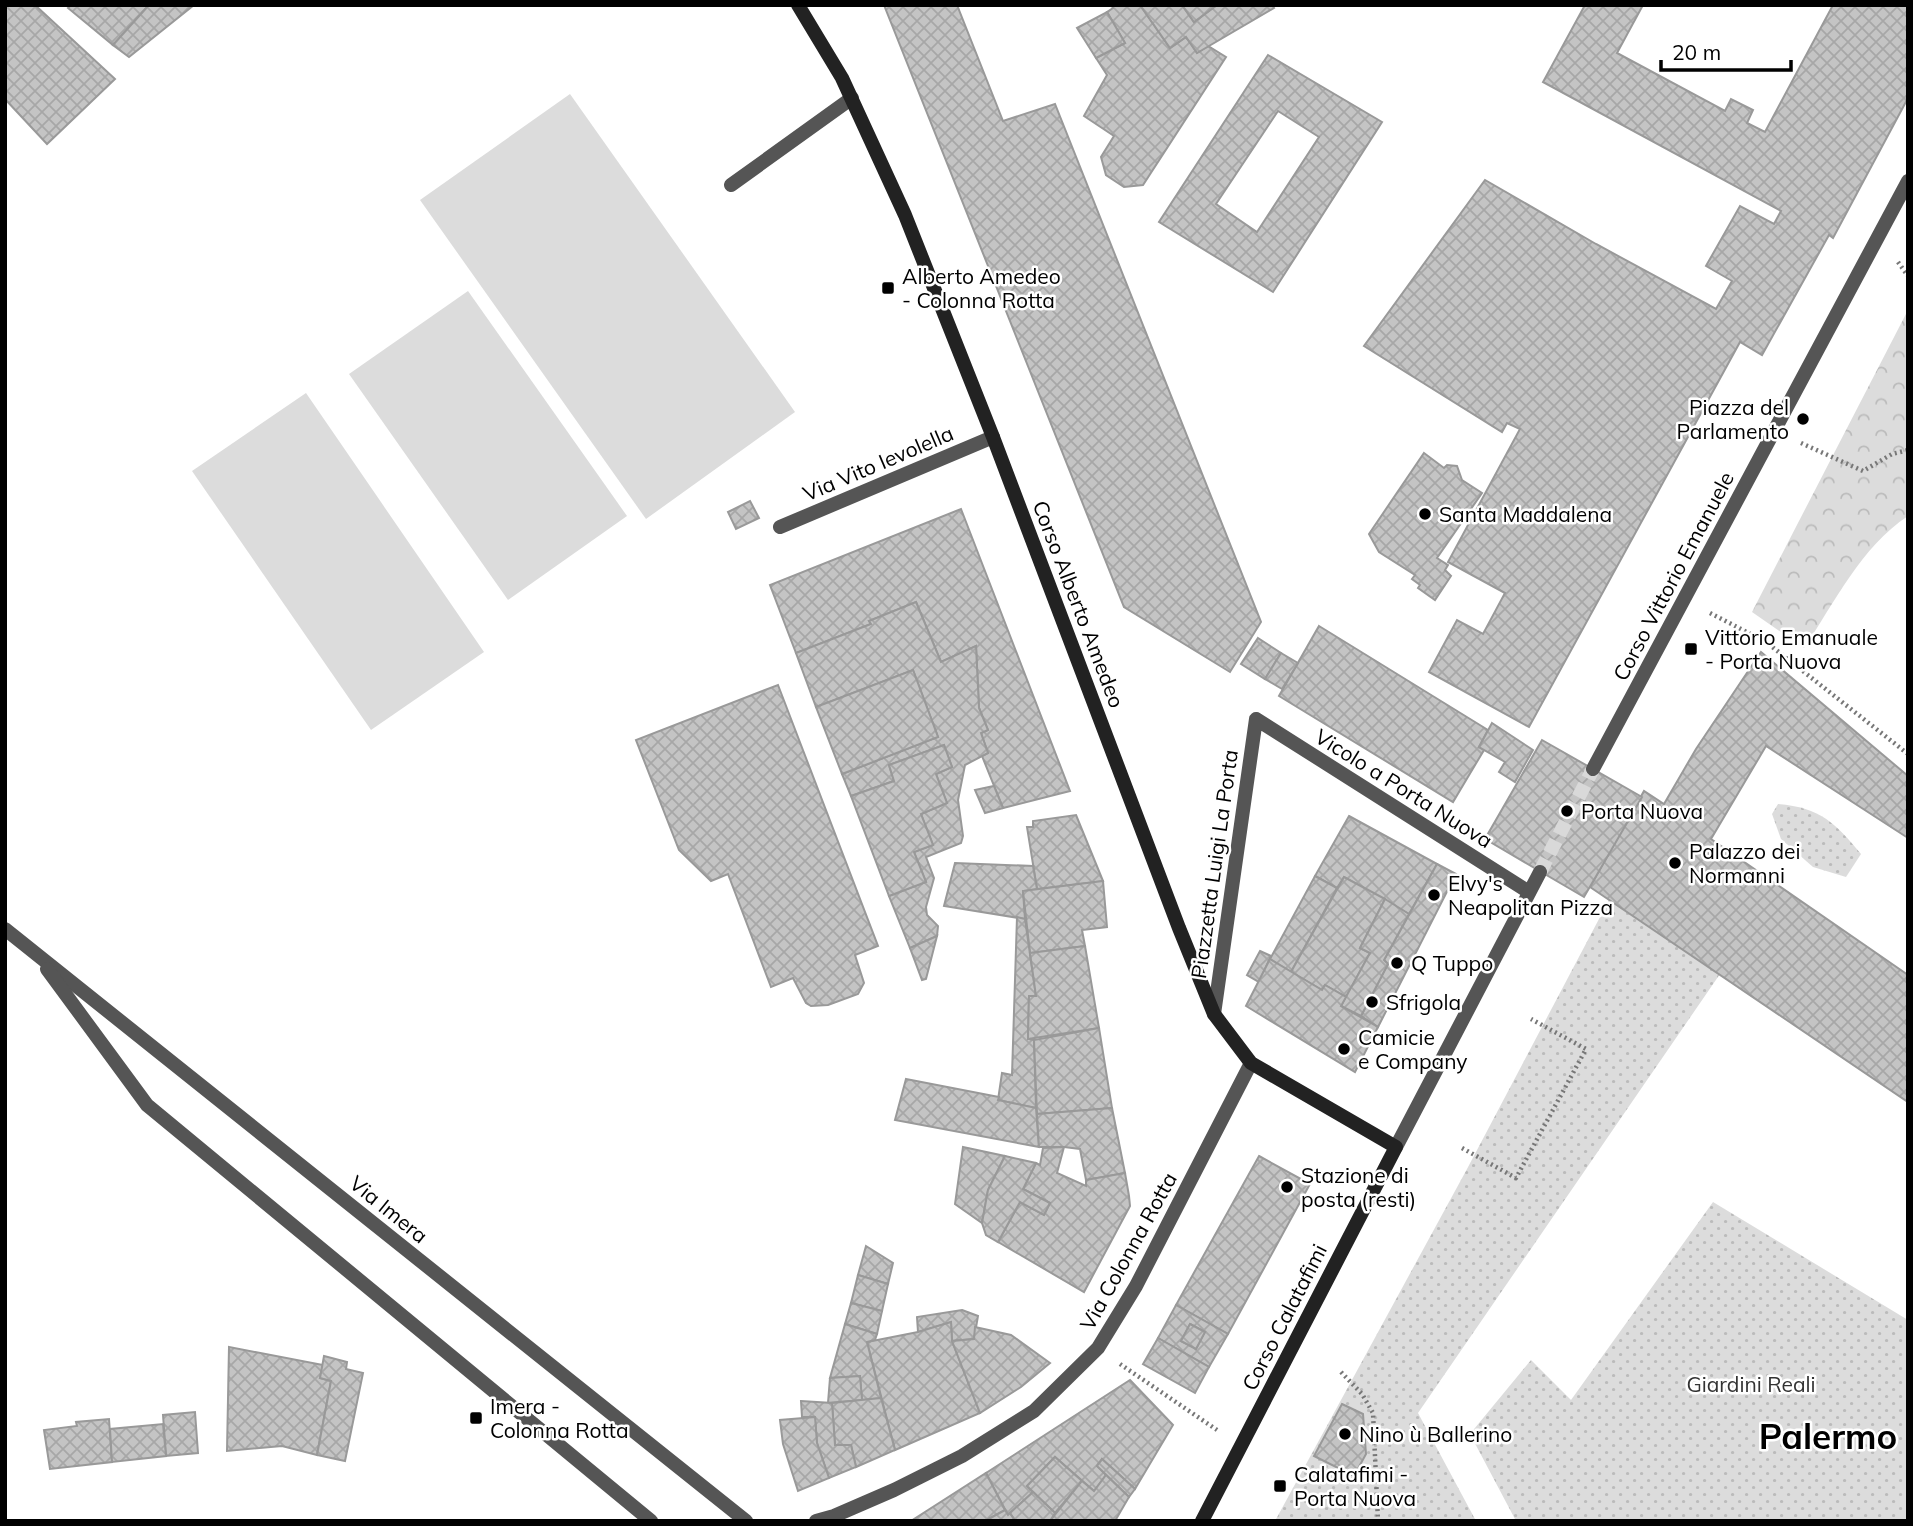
<svg xmlns="http://www.w3.org/2000/svg" width="1913" height="1526" viewBox="0 0 1913 1526" font-family="Mulish,sans-serif">
  <style>
    .grass { fill: url(#grass-dots) }
    .park { fill: url(#park-crowns) }
    .pitch { fill: #dcdcdc }
    .building { fill: url(#building-cross-hatch); stroke: #999; stroke-width: 2; fill-rule: evenodd }
    .lines { fill: none; stroke-linecap: round; stroke-linejoin: round }
    .street-tunnel { stroke: #d9d9d9; stroke-width: 14; stroke-dasharray: 14 7; stroke-linecap: butt }
    .path { stroke: #777; stroke-width: 4.5; stroke-dasharray: 2 3.5; stroke-linecap: butt }
    .lane { stroke: #555; stroke-width: 14 }
    .street { stroke: #555; stroke-width: 14 }
    .secondary { stroke: #222; stroke-width: 14 }
    .poi-dot { fill: #000; stroke: #fff; stroke-width: 2.5 }
    .labels { text-anchor: middle; dominant-baseline: central; stroke-width: 5; stroke-linejoin: round; paint-order: stroke }
    .poi-label { font-size: 21px; fill: #000; stroke: #fff; text-anchor: start }
    .street-label { font-size: 21px; fill: #000; stroke: #fff }
    .park-label { font-size: 21px; fill: #333; stroke: #fff }
    .town-label { font-size: 35px; font-weight: bold; fill: #000; stroke: #fff }
  </style>
  <defs>
    <pattern id="grass-dots" width="8" height="8" patternUnits="userSpaceOnUse" patternTransform="scale(1.75)"><rect width="8" height="8" fill="#dcdcdc"/><path d="M2 2h.1M6 6h.1" fill="none" stroke="#bbb" stroke-width="1.8" stroke-linecap="round"/></pattern>
    <pattern id="park-crowns" width="20" height="18" patternUnits="userSpaceOnUse" patternTransform="scale(1.75)"><rect width="20" height="18" fill="#dcdcdc"/><path d="M2 6a3 3 0 1 1 6 0M12 15a3 3 0 1 1 6 0" fill="none" stroke="#bbb"/></pattern>
    <pattern id="building-cross-hatch" width="8" height="8" patternUnits="userSpaceOnUse" patternTransform="scale(1.75)"><rect width="8" height="8" fill="#c4c4c4"/><path d="M0 0l8 8M0 8l8-8" fill="none" stroke="#a7a7a7"/></pattern>
  </defs>
  <rect width="100%" height="100%" fill="#fff"/>
  <g class="grass">
    <path d="M1778,804C1821,808 1834,822 1861,854L1846,877L1813,867L1781,839L1772,814Z"/>
    <polygon points="1609,900 1720,974 1418,1413 1476,1521 1275,1521 1467,1169"/>
    <polygon points="1713,1202 1908,1320 1908,1521 1516,1521 1470,1434 1531,1360 1571,1400"/>
  </g>
  <path class="park" d="M1908,310V516C1861,547 1835,602 1804,648L1752,612Z"/>
  <g class="pitch">
    <polygon points="570,94 795,412 646,519 420,200"/>
    <polygon points="468,291 627,516 508,600 349,374"/>
    <polygon points="306,393 484,652 371,730 192,471"/>
  </g>
  <g class="building">
    <polygon points="5,5 35,5 115,79 47,144 5,99"/>
    <polygon points="71,5 149,5 113,45 68,8"/>
    <polygon points="149,5 194,5 129,57 113,45"/>
    <polygon points="884,5 957,5 1003,121 1055,104 1261,622 1230,672 1124,607"/>
    <polygon points="1111,5 1140,5 1170,48 1186,37 1197,53 1208,46 1226,57 1143,185 1124,187 1106,175 1101,157 1114,136 1084,116 1107,75 1096,58 1125,43 1107,12 1113,8"/>
    <polygon points="1140,5 1182,5 1194,22 1217,5 1272,5 1274,8 1197,53 1186,37 1170,48"/>
    <polygon points="1182,5 1217,5 1194,22"/>
    <polygon points="1585,5 1643,5 1617,53 1725,111 1731,99 1753,110 1747,123 1765,132 1833,5 1908,5 1908,98 1833,238 1829,235 1762,355 1740,342 1529,727 1429,672 1457,620 1483,634 1505,593 1448,562 1520,429 1507,423 1502,432 1364,346 1485,180 1596,244 1716,309 1732,281 1706,266 1740,206 1774,224 1781,211 1543,82"/>
    <polygon points="1107,12 1125,43 1096,58 1077,28"/>
    <path d="M1268,55L1382,122L1273,292L1159,222ZM1278,111L1319,137L1257,232L1216,204Z"/>
    <polygon points="1424,453 1444,468 1447,465 1457,466 1462,480 1482,493 1437,558 1448,565 1445,570 1451,576 1435,600 1418,588 1420,585 1412,579 1415,575 1379,552 1369,534"/>
    <polygon points="750,501 759,518 736,529 728,512"/>
    <polygon points="961,509 1070,791 1003,808 982,756 988,753 981,733 988,730 979,708 976,646 941,662 916,602 869,621 871,624 796,653 770,585"/>
    <polygon points="916,602 941,662 976,646 979,708 988,730 981,733 988,753 965,765 958,800 963,836 961,843 926,857 934,878 926,907 927,915 938,926 937,936 910,948 889,896 926,882 914,852 933,845 921,814 947,803 936,774 952,767 944,745 889,765 894,781 851,796 842,774 938,737 913,670 816,707 796,653 871,624 869,621"/>
    <polygon points="1319,626 1488,730 1479,747 1484,750 1453,802 1279,696"/>
    <polygon points="1258,638 1281,653 1265,679 1241,664"/>
    <polygon points="1761,652 1908,776 1908,838 1766,746 1711,839 1908,975 1908,1102 1590,887 1644,791 1664,804 1696,749"/>
    <polygon points="1281,653 1298,663 1282,689 1265,679"/>
    <polygon points="913,670 938,737 842,774 816,707"/>
    <polygon points="778,685 878,946 855,955 864,983 858,994 828,1005 811,1006 806,1003 793,978 771,987 728,874 711,881 679,850 636,740"/>
    <polygon points="1492,723 1533,750 1515,782 1499,772 1505,762 1479,747"/>
    <polygon points="1542,740 1642,797 1584,897 1485,839"/>
    <polygon points="944,745 952,767 936,774 947,803 921,814 933,845 914,852 926,882 889,896 851,796 894,781 889,765"/>
    <polygon points="994,786 1003,808 985,813 975,790"/>
    <polygon points="1076,815 1103,881 1037,889 1027,827 1033,827 1033,821"/>
    <polygon points="1349,816 1437,864 1409,914 1344,877 1337,888 1315,876"/>
    <polygon points="955,863 1033,866 1037,889 1023,891 1025,919 944,906"/>
    <polygon points="1437,864 1456,874 1378,1027 1361,1016 1388,964 1384,960"/>
    <polygon points="1315,876 1337,888 1291,972 1270,959"/>
    <polygon points="1344,877 1385,899 1360,948 1370,953 1346,997 1325,985 1322,990 1291,972"/>
    <polygon points="1103,881 1107,927 1082,930 1085,946 1030,953 1023,891"/>
    <polygon points="1385,899 1409,914 1384,960 1388,964 1361,1016 1341,1006 1370,953 1360,948"/>
    <polygon points="1017,917 1025,919 1036,996 1029,996 1028,1039 1034,1040 1036,1108 998,1100 1002,1073 1012,1075"/>
    <polygon points="937,936 926,979 922,980 910,948"/>
    <polygon points="1085,946 1099,1028 1028,1039 1029,996 1036,996 1030,953"/>
    <polygon points="1260,951 1271,956 1259,982 1247,975"/>
    <polygon points="1270,959 1322,990 1325,985 1346,997 1341,1006 1378,1027 1355,1072 1246,1006"/>
    <polygon points="1099,1028 1112,1108 1037,1114 1034,1040"/>
    <polygon points="906,1079 999,1097 998,1100 1036,1108 1039,1147 895,1120"/>
    <polygon points="1112,1108 1125,1173 1086,1180 1080,1149 1064,1147 1039,1147 1037,1114"/>
    <polygon points="963,1147 1005,1156 988,1190 982,1223 955,1204"/>
    <polygon points="1064,1147 1057,1173 1086,1186 1086,1180 1125,1173 1129,1196 1130,1206 1084,1292 998,1242 1020,1202 1044,1215 1050,1203 1023,1189 1036,1163 1040,1165 1043,1148"/>
    <polygon points="1005,1156 1036,1163 1023,1189 1050,1203 1044,1215 1020,1202 998,1242 986,1235 982,1223 988,1190"/>
    <polygon points="1259,1156 1310,1184 1228,1334 1176,1305"/>
    <polygon points="866,1246 893,1263 888,1284 858,1275"/>
    <polygon points="858,1275 888,1284 882,1311 851,1303"/>
    <polygon points="851,1303 882,1311 877,1334 845,1324"/>
    <path d="M1176,1305L1228,1334L1209,1367L1158,1338ZM1190,1324L1205,1332L1196,1349L1181,1341Z"/>
    <polygon points="962,1310 978,1316 974,1339 952,1341 951,1322 918,1332 917,1317"/>
    <polygon points="951,1322 952,1341 980,1413 895,1450 867,1342 918,1332"/>
    <polygon points="845,1324 877,1334 875,1340 867,1342 881,1398 862,1400 860,1376 830,1378"/>
    <polygon points="1190,1324 1205,1332 1196,1349 1181,1341"/>
    <polygon points="975,1327 1011,1335 1050,1363 1021,1387 980,1413 952,1341 974,1339"/>
    <polygon points="1158,1338 1209,1367 1195,1393 1143,1364"/>
    <polygon points="229,1347 323,1365 320,1378 331,1381 317,1455 282,1446 227,1451"/>
    <polygon points="324,1356 347,1362 346,1369 363,1373 345,1461 317,1455 331,1381 320,1378"/>
    <polygon points="860,1376 862,1400 828,1403 830,1378"/>
    <polygon points="1130,1380 1173,1425 1135,1489 1102,1459 1097,1466 1106,1475 1094,1491 1055,1457 1027,1486 1033,1492 1008,1515 986,1473"/>
    <polygon points="881,1398 895,1450 856,1467 851,1445 835,1445 832,1403"/>
    <polygon points="801,1401 832,1403 835,1445 851,1445 856,1467 829,1478 817,1443 815,1417 802,1417"/>
    <polygon points="1342,1404 1363,1414 1366,1454 1354,1476 1314,1456"/>
    <polygon points="195,1412 198,1453 166,1456 163,1415"/>
    <polygon points="815,1417 817,1443 829,1478 798,1491 783,1444 780,1420"/>
    <polygon points="109,1419 112,1462 50,1469 44,1430 77,1426 76,1422"/>
    <polygon points="163,1424 166,1456 112,1462 110,1429"/>
    <polygon points="1055,1457 1082,1481 1055,1513 1027,1486"/>
    <polygon points="1102,1459 1135,1489 1129,1497 1097,1466"/>
    <polygon points="986,1473 1005,1510 985,1521 911,1521"/>
    <polygon points="1106,1475 1129,1497 1115,1521 1050,1521 1082,1481 1094,1491"/>
    <polygon points="1033,1492 1055,1513 1050,1521 1015,1521 1010,1513"/>
    <polygon points="1005,1510 1008,1515 1010,1513 1015,1521 985,1521"/>
  </g>
  <g class="lines">
    <polyline class="street-tunnel" points="1540,872 1593,769"/>
    <g class="path">
      <polyline points="1898,262 1908,276"/>
      <polyline points="1801,443 1863,471 1892,454 1908,450"/>
      <polyline points="1710,613 1766,642 1908,754"/>
      <polyline points="1462,1148 1516,1178 1586,1049 1531,1019"/>
      <polyline points="1120,1364 1217,1430"/>
      <polyline points="1341,1372 1362,1394 1373,1413 1378,1521"/>
    </g>
    <polyline class="lane" points="731,185 852,98"/>
    <g class="street">
      <polyline points="780,527 993,437"/>
      <polyline points="1593,769 1908,181"/>
      <polyline points="5,929 746,1521"/>
      <polyline points="47,969 147,1105 651,1521"/>
      <polyline points="1214,1014 1256,719 1529,892"/>
      <polyline points="1396,1147 1540,872"/>
      <polyline points="816,1521 834,1516 894,1490 962,1456 1034,1411 1098,1348 1136,1286 1251,1063"/>
    </g>
    <polyline class="secondary" points="798,5 842,78 905,215 993,437 1179,928 1214,1014 1251,1063 1396,1147 1202,1521"/>
  </g>
  <g class="poi-dot">
    <rect x="881" y="281" width="14" height="14" rx="3.5"/>
    <circle cx="1803" cy="419" r="7"/>
    <circle cx="1425" cy="514" r="7"/>
    <rect x="1684" y="642" width="14" height="14" rx="3.5"/>
    <circle cx="1567" cy="811" r="7"/>
    <circle cx="1675" cy="863" r="7"/>
    <circle cx="1434" cy="895" r="7"/>
    <circle cx="1397" cy="963" r="7"/>
    <circle cx="1372" cy="1002" r="7"/>
    <circle cx="1344" cy="1049" r="7"/>
    <circle cx="1287" cy="1187" r="7"/>
    <rect x="469" y="1411" width="14" height="14" rx="3.5"/>
    <circle cx="1345" cy="1434" r="7"/>
    <rect x="1273" y="1479" width="14" height="14" rx="3.5"/>
  </g>
  <g class="labels">
    <g class="poi-label">
      <text x="902" y="276">Alberto Amedeo<tspan x="902" dy="24">- Colonna Rotta</tspan></text>
      <text x="1789" y="407" text-anchor="end">Piazza del<tspan x="1789" dy="24">Parlamento</tspan></text>
      <text x="1439" y="514">Santa Maddalena</text>
      <text x="1705" y="637">Vittorio Emanuale<tspan x="1705" dy="24">- Porta Nuova</tspan></text>
      <text x="1581" y="811">Porta Nuova</text>
      <text x="1689" y="851">Palazzo dei<tspan x="1689" dy="24">Normanni</tspan></text>
      <text x="1448" y="883">Elvy's<tspan x="1448" dy="24">Neapolitan Pizza</tspan></text>
      <text x="1411" y="963">Q Tuppo</text>
      <text x="1386" y="1002">Sfrigola</text>
      <text x="1358" y="1037">Camicie<tspan x="1358" dy="24">e Company</tspan></text>
      <text x="1301" y="1175">Stazione di<tspan x="1301" dy="24">posta (resti)</tspan></text>
      <text x="490" y="1406">Imera -<tspan x="490" dy="24">Colonna Rotta</tspan></text>
      <text x="1359" y="1434">Nino ù Ballerino</text>
      <text x="1294" y="1474">Calatafimi -<tspan x="1294" dy="24">Porta Nuova</tspan></text>
    </g>
    <g class="street-label">
      <text transform="translate(878 463) rotate(-23)">Via Vito Ievolella</text>
      <text transform="translate(1673 576) rotate(-62)">Corso Vittorio Emanuele</text>
      <text transform="translate(1079 604) rotate(69)">Corso Alberto Amedeo</text>
      <text transform="translate(1404 788) rotate(32)">Vicolo a Porta Nuova</text>
      <text transform="translate(1214 864) rotate(-82)">Piazzetta Luigi La Porta</text>
      <text transform="translate(389 1209) rotate(39)">Via Imera</text>
      <text transform="translate(1128 1251) rotate(-61)">Via Colonna Rotta</text>
      <text transform="translate(1284 1317) rotate(-63)">Corso Calatafimi</text>
    </g>
    <g class="park-label">
      <text x="1751" y="1384">Giardini Reali</text>
    </g>
    <g class="town-label">
      <text x="1828" y="1436">Palermo</text>
    </g>
  </g>
  <rect width="1913" height="1526" fill="none" stroke="#000000" stroke-width="14"/>
  <path d="M1661 60v10h130v-10" fill="none" stroke="#000000" stroke-width="3.5"/>
  <text x="1672" y="60" font-size="21" fill="#000000" stroke="#ffffff" stroke-width="5" paint-order="stroke">20 m</text>
</svg>
